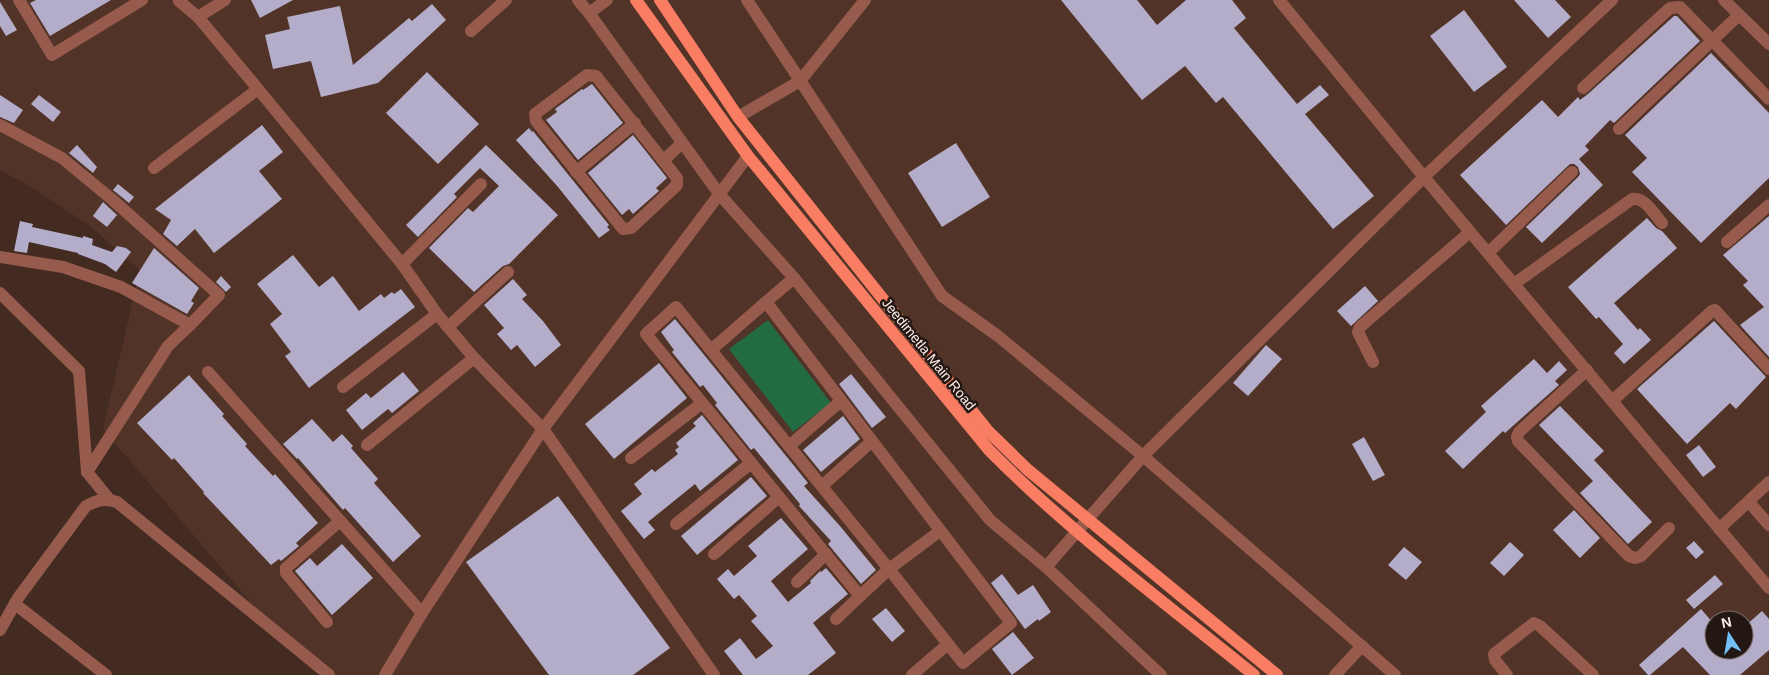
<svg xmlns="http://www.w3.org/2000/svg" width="1769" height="675" viewBox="0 0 1769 675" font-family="Arial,sans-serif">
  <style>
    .built { fill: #523327; fill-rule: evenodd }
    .green { fill: #236c43 }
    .building { fill: #b3adc9 }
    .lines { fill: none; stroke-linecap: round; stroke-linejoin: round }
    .minor { stroke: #965b4d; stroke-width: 12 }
    .major { stroke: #f87d62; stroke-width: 12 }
    .labels { text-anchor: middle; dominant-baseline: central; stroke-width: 5; stroke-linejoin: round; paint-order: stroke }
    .street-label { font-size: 14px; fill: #ffeee7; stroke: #221713 }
  </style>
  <rect width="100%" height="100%" fill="#442b22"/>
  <path class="built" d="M0,0H1769V675H321L264,618L103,429L140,270L90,226L33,188L0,170ZM1714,620H1744V650H1714Z"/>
  <polygon class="green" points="768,320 831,403 793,432 729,349"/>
  <g class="building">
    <polygon points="36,0 111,0 50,36 30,3"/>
    <polygon points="251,0 293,0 260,18"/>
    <polygon points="1061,0 1137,0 1157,25 1186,0 1232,0 1246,18 1234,28 1297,104 1320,85 1329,95 1305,114 1374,196 1333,229 1223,97 1216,103 1185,66 1142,100"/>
    <polygon points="1514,0 1555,0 1571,17 1548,38"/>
    <polygon points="0,2 17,30 6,36 0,26"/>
    <polygon points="432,4 446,20 378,83 321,97 311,61 273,69 265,35 290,29 287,17 340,6 353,65 409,18 412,21"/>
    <polygon points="1464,10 1507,67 1474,92 1430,36"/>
    <polygon points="1674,16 1677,16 1700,41 1614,123 1610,120 1585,146 1589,150 1579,159 1603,185 1542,243 1526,227 1578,177 1580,174 1578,167 1574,164 1570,164 1506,225 1460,175 1542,100 1558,117 1578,97 1580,100 1588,94"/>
    <polygon points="1711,53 1769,113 1769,178 1701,243 1632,172 1647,158 1625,135"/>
    <polygon points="427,72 479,124 438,164 386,113"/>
    <polygon points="592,84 623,123 578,160 546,120 557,112 555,109 582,89 583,90"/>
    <polygon points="0,95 23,110 14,123 0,117"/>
    <polygon points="39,95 61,112 53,122 31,104"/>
    <polygon points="262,125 283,152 259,171 282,199 214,253 195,229 177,246 163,234 171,220 155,209"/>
    <polygon points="529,128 532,132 533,131 609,225 607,227 610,230 599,238 558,187 516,140"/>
    <polygon points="633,135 667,178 656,188 659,191 633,214 629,209 622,215 588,173"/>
    <polygon points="956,143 990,197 942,227 908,173"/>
    <polygon points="77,145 97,167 93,173 69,153"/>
    <polygon points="486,145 558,215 509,264 503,266 474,292 429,248 468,208 473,212 499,186 480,168 454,194 457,197 418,237 406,225"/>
    <polygon points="118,184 134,197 129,203 113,190"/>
    <polygon points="103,202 117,215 107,227 93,216"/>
    <polygon points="1769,216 1769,357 1740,325 1764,307 1743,285 1748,281 1723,255"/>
    <polygon points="1647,218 1656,228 1662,231 1677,248 1614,303 1638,330 1640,328 1651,340 1624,364 1614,353 1623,344 1599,317 1596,319 1568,287"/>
    <polygon points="20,221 33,224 32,227 83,238 83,236 93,239 92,245 112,252 117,246 126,248 131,252 116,272 105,264 78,254 78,253 29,242 27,253 14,251"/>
    <polygon points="154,248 199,288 191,301 194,303 187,314 132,283"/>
    <polygon points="293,255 319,287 333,276 359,311 381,294 384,298 392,292 394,294 401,289 415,307 309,388 285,356 291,352 270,324 282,314 257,284"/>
    <polygon points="221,276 231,287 226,292 216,282"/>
    <polygon points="513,279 527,295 522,299 543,321 561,345 535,367 517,345 511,350 497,334 504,328 484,305"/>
    <polygon points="1365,286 1378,301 1351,326 1337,311"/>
    <polygon points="675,319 808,483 804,486 840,526 876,570 861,584 828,544 831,541 799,506 800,504 754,448 751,450 715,405 717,403 703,385 700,387 672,352 674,350 661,332"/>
    <polygon points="1714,321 1766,377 1736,409 1730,403 1687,444 1637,389"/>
    <polygon points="1266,345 1282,359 1248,396 1233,383"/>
    <polygon points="1534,359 1547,373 1559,361 1567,370 1555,381 1559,385 1505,433 1503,431 1463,469 1445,451 1486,412 1481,406"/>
    <polygon points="659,363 687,398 614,459 585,424"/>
    <polygon points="403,372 419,391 392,413 388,409 362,430 346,410 366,393 371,398"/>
    <polygon points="851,374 886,417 872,428 839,384"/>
    <polygon points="189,375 224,414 222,416 247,444 245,446 273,476 275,474 318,523 296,543 299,546 281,561 279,559 271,565 203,493 204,492 174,458 172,460 137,423"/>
    <polygon points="1560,406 1604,451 1594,460 1652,522 1628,544 1580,493 1593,481 1539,425"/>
    <polygon points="702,415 738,460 700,491 695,484 648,522 655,530 644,539 621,511 642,494 634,484 652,469 655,472 678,454 675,450 679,447 676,443 696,426 693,423"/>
    <polygon points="843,416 860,439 821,472 803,450"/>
    <polygon points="312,419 333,442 342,434 353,446 351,448 378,479 374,483 421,536 393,562 345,508 343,510 298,458 297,459 283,444"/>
    <polygon points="1364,437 1385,475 1373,481 1352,444"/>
    <polygon points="1699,445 1716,467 1703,477 1686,455"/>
    <polygon points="751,477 767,496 697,555 681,536"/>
    <polygon points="558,496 670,648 633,675 549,675 466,562"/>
    <polygon points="1574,510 1600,538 1580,558 1553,530"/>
    <polygon points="781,518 808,549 771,581 788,602 811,583 810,581 820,571 821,572 826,568 848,594 813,623 836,653 808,675 743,675 724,651 740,638 756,659 773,646 751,621 757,616 739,595 734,599 717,579 728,569 734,576 757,556 748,546"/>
    <polygon points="1694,541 1704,552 1696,559 1686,548"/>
    <polygon points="1510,542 1524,555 1504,576 1490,563"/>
    <polygon points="342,544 373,578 332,615 295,571 310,558 317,566"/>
    <polygon points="1404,547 1422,562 1406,580 1388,565"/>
    <polygon points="1002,574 1018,595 1033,585 1051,612 1039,621 1038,619 1025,629 991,583"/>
    <polygon points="1715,575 1723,584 1694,609 1686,600"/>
    <polygon points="886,608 905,631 892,642 872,619"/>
    <polygon points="1701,609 1714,624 1714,650 1744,650 1744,627 1762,611 1769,619 1769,650 1740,675 1710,675 1683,647 1650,675 1648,675 1639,665"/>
    <polygon points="1013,632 1034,658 1012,675 992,649"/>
  </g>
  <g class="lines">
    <g class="minor">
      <polyline points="19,0 52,55 142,0"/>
      <polyline points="578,0 589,13"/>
      <polyline points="607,0 589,13 720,195 794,278 990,520 1046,567 1161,675"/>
      <polyline points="747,0 942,296 998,336 1143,456 1395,675"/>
      <polyline points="1279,0 1424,177 1769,588"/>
      <polyline points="1724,0 1769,44"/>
      <polyline points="179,1 198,17 258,89 402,264 437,314 474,358 543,429 714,675"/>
      <polyline points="198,17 225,0"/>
      <polyline points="471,31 506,0"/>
      <polygon points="587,75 596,76 677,178 677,185 631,228 623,229 536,121 535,114"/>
      <polyline points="1583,88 1670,8 1680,7 1769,99"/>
      <polyline points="738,117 800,81 865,0"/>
      <polyline points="0,125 62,158 114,201 219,295 190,325 121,287 63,267 0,257"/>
      <polyline points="1619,129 1739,15"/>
      <polyline points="664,160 682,143"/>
      <polyline points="154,168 258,89"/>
      <polyline points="576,172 635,123"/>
      <polyline points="1727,242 1769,205"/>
      <polyline points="1488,253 1572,172"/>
      <polyline points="402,264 481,184"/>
      <path d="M1514,284L1632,199C1645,197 1654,214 1662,223"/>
      <polyline points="0,293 79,371 87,472"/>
      <polyline points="766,302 794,278"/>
      <polygon points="676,307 889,569 860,596 646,334"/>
      <polyline points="448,327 508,272"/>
      <polyline points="711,350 766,302 1011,623 963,663 889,569 940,531"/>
      <polyline points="1373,362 1358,332 1360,327 1470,232"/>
      <polyline points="1587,370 1519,432 1517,437 1518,441 1629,556 1635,558 1641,556 1669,528"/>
      <polyline points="208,372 422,613"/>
      <polyline points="343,387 437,314"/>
      <polyline points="1612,401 1712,311 1715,310 1769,369"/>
      <polyline points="367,445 474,358"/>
      <polyline points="789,446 841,401"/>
      <polyline points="631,458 702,403"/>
      <polyline points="822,486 872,441"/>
      <polyline points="109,499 87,472 168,346 190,325"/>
      <polyline points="1749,502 1769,525"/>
      <polyline points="676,524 751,463"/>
      <polyline points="1719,529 1769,482"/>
      <polyline points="714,554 779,497"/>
      <polyline points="1046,567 1143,456 1424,177 1612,0"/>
      <polyline points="797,582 826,554"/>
      <polyline points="15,604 106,675"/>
      <polyline points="836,619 860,596"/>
      <polyline points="327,622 286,573 286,568 340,521"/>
      <path d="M0,630L18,598L86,506C98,500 105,498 117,502L329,675"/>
      <polyline points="385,675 422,613 543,429 748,156"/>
      <polyline points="912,675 948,644"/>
      <polyline points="1335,675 1362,646"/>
      <polyline points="1507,675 1495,660 1494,654 1534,623 1540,626 1593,675"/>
    </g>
    <g class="major">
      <path d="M636,0L748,156L989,450C1070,532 1164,602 1254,675"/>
      <polyline points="660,0 738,117 988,431 1028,470 1277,675"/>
    </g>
  </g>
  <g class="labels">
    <g class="street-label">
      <text transform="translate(929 354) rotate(51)">Jeedimetla Main Road</text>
    </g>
  </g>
  <g transform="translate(1729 635) rotate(348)"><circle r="24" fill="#221713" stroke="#7a6d68"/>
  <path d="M0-4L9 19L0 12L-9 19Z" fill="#73c0f6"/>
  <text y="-8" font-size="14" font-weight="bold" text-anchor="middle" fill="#ffeee7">N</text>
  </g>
</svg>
